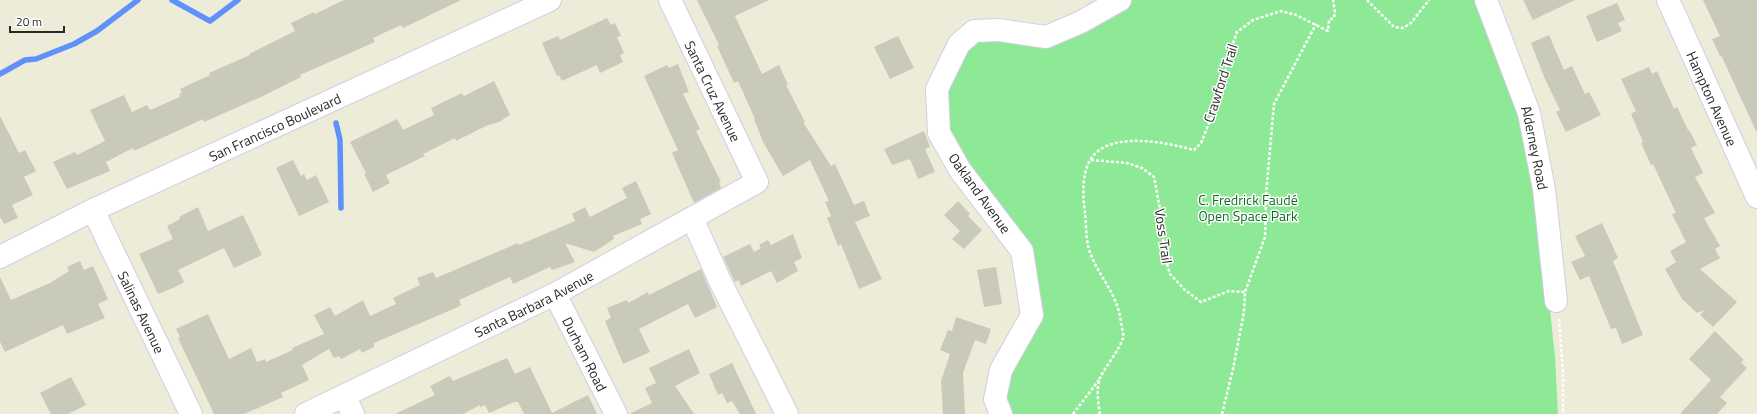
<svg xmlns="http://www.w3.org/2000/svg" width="1757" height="414" viewBox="0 0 1757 414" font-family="'Titillium Web',sans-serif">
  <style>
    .green { fill: #8ee996 }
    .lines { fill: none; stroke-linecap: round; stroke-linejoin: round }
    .stream { stroke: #6090f9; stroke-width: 5.5 }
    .building { fill: #cacabb }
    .minor-casing { stroke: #d2cde3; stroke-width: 24 }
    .path { stroke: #fff; stroke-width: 2.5; stroke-dasharray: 3 2; stroke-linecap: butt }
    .minor { stroke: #fff; stroke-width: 22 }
    .labels { text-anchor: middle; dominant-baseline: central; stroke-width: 3; stroke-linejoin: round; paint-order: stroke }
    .street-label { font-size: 14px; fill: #282828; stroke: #fff }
    .park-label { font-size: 14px; fill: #136b25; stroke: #fff }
  </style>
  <rect width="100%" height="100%" fill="#ececd8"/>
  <polygon class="green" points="1120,0 1486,0 1529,113 1555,357 1558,414 1001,414 995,399 1032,315 1022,251 960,170 937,89 974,31 1046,36"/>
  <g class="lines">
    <g class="stream">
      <polyline points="172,0 210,21 238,0"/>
      <polyline points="0,74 25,60 36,59 74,44 97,31 138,0"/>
      <polyline points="336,123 340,140 341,208"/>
    </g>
  </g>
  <g class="building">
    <polygon points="344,0 461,0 403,28 401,25 373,38 375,42 300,75 301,77 263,96 204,122 203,119 134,151 133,148 106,162 110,171 67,189 53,162 75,152 77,155 105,141 90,110 124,95 132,112 147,105 150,110 180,97 179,94 182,93 180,89 210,75 209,73 250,55 249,54 295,31 291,23 314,12 315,14"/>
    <polygon points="697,0 769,0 735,16 762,74 779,65 788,85 786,85 805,122 803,122 831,166 835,164 854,205 864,201 870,216 855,222 882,279 859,289 841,244 838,246 827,218 831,216 825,202 829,201 810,160 783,176 763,142 754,119 755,119 738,81 734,83 717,46 719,45"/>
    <polygon points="1523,0 1575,0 1533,20"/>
    <polygon points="1703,0 1757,0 1757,133 1721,55 1720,56 1712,39 1720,36"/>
    <polygon points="1617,3 1625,20 1618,23 1622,31 1597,42 1586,16"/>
    <polygon points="607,18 611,25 615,23 621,36 617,37 624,53 620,55 623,62 600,73 597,65 562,81 559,75 557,76 542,43 558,36 560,40"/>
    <polygon points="1549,35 1564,70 1572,66 1585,94 1589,92 1601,115 1566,132 1556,112 1560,110 1545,79 1531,43"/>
    <polygon points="898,36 914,68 890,79 874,47"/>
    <polygon points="678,64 689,92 683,94 700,129 696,131 721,182 719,183 721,188 694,203 672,153 678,150 644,76 667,65 669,68"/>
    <polygon points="1649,67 1652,74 1657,71 1674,109 1677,107 1688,130 1689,130 1697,145 1691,148 1703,173 1695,177 1715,213 1704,218 1720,246 1715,249 1720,258 1700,269 1737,302 1713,327 1700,315 1705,310 1697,313 1682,299 1665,269 1676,262 1670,251 1686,242 1672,214 1676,213 1653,164 1651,165 1641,143 1643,142 1631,114 1636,111 1621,79"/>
    <polygon points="494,81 510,115 499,122 486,126 456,141 455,138 423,154 425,156 386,175 390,183 373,192 364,174 366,173 350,142 397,119 403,130 434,115 431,108 462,93 464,96"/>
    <polygon points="0,116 19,153 25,150 36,171 24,177 33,195 12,205 18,218 4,224 0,217"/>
    <polygon points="924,131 930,147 925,149 935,172 918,179 910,159 892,165 884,149"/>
    <polygon points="293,160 301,176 304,174 307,180 316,175 329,202 299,216 276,168"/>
    <polygon points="636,181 651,214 640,219 642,224 613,236 614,239 594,252 565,243 575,262 552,270 550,267 513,284 510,277 459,300 461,305 458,307 374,343 374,347 362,353 360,349 341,359 339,356 334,358 329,349 302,365 309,380 281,393 283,397 244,414 214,414 178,338 180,337 176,329 208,314 229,359 251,348 257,362 265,359 266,362 293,350 292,348 324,334 314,315 330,307 335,316 363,300 370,316 396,304 393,298 420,285 417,278 433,272 436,278 518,243 519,245 575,221 572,214 585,207 590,217 627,198 622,188"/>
    <polygon points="958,201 970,214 968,216 982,230 964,249 952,239 960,231 944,215"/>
    <polygon points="198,207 208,231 243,215 262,255 234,268 224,248 178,270 184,282 173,288 158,294 139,254 173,239 167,226 180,219 179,217"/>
    <polygon points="1602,223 1618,258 1613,261 1643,335 1622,344 1616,328 1611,329 1589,276 1580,280 1571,262 1585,256 1575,236"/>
    <polygon points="793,234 802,258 794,262 798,271 777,283 771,271 741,286 739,280 735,282 723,257 750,244 754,252 761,248 759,245 768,240 771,245"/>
    <polygon points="80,261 84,270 93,266 108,299 98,304 105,318 67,334 63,325 5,352 0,342 0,277 11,300 50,283 69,271 67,267"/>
    <polygon points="996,267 1002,304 984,307 977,270"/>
    <polygon points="701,269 717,307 695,318 688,304 639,329 650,352 623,364 605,321 611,318 607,308 627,300 628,303 648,292 649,295"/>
    <polygon points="956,317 991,329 986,344 975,340 963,373 965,414 943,414 941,381 950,354 940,350 948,330 952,331"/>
    <polygon points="1715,331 1744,360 1741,362 1747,368 1720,397 1727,403 1717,414 1680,414 1711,380 1689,359"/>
    <polygon points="689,349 700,373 675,386 694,414 629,414 652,403 645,388 656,383 649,368"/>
    <polygon points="507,358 515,374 530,367 552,413 588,395 597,414 524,414 518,402 514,402 489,413 485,405 480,407 480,405 463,414 395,414 435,395 430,386 450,376 453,381"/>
    <polygon points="732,363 756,414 740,414 732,401 727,403 722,393 718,395 709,374"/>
    <polygon points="71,377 86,405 68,414 51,414 40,393"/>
  </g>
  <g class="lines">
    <g class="minor-casing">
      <g id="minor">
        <path id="s1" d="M1486,0L1529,113L1544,189L1556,301"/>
        <path id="s2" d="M1668,0L1757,197"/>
        <path id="s3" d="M93,210L191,414"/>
        <polyline points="692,218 720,281 787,414"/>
        <path id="s4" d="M0,257L93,210L550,0"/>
        <path id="s5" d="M555,294L616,414"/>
        <polyline points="344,396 353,414"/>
        <path id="s6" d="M306,414L555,294L757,182L670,0"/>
        <polyline points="1001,414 995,399 1001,370 1032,315 1022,251 960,170 939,133 937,89 959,44 974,31 999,30 1046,37 1081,22 1120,0"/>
      </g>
    </g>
    <g class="path">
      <polyline points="1367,0 1394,27 1403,28 1411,23 1429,0"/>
      <polyline points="1091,160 1127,163 1142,168 1154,177 1162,220 1164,253 1170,274 1185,290 1201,302 1229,291 1245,292"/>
      <polyline points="1559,319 1563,373 1563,414"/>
      <polyline points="1073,414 1099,380"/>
      <path d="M1100,414C1098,403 1096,389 1100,378C1106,365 1119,351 1123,338C1124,334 1122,328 1121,323C1118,292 1096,275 1088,246C1086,235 1086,223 1085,213C1083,198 1082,181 1087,167C1100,128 1165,142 1194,150L1201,143L1216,106L1230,52L1237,32L1253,20L1281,11L1296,15L1328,31L1329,20L1334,18L1335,12L1333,0"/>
      <polyline points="1222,414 1233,369 1244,312 1245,292 1265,237 1266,195 1274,104 1316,24"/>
    </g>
    <use href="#minor" class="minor"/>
  </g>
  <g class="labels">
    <g class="street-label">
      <text transform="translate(1220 83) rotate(-72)">Crawford Trail</text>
      <text transform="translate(713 91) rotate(64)">Santa Cruz Avenue</text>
      <text stroke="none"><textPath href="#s2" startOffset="108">Hampton Avenue</textPath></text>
      <text stroke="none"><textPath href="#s4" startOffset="304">San Francisco Boulevard</textPath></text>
      <text stroke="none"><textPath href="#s1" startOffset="156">Alderney Road</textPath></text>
      <text transform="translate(980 193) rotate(54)">Oakland Avenue</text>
      <text transform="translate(1164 236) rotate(82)">Voss Trail</text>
      <text stroke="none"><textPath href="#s6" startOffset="253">Santa Barbara Avenue</textPath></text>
      <text stroke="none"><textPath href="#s3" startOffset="113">Salinas Avenue</textPath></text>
      <text stroke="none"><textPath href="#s5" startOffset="67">Durham Road</textPath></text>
    </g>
    <g class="park-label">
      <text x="1248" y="199">C. Fredrick Faudé<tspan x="1248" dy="16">Open Space Park</tspan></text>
    </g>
  </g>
  <path d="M10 26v6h54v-6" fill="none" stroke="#282828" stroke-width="2"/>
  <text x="16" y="26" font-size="12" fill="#282828" stroke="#ffffff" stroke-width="3" paint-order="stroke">20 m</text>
</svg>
